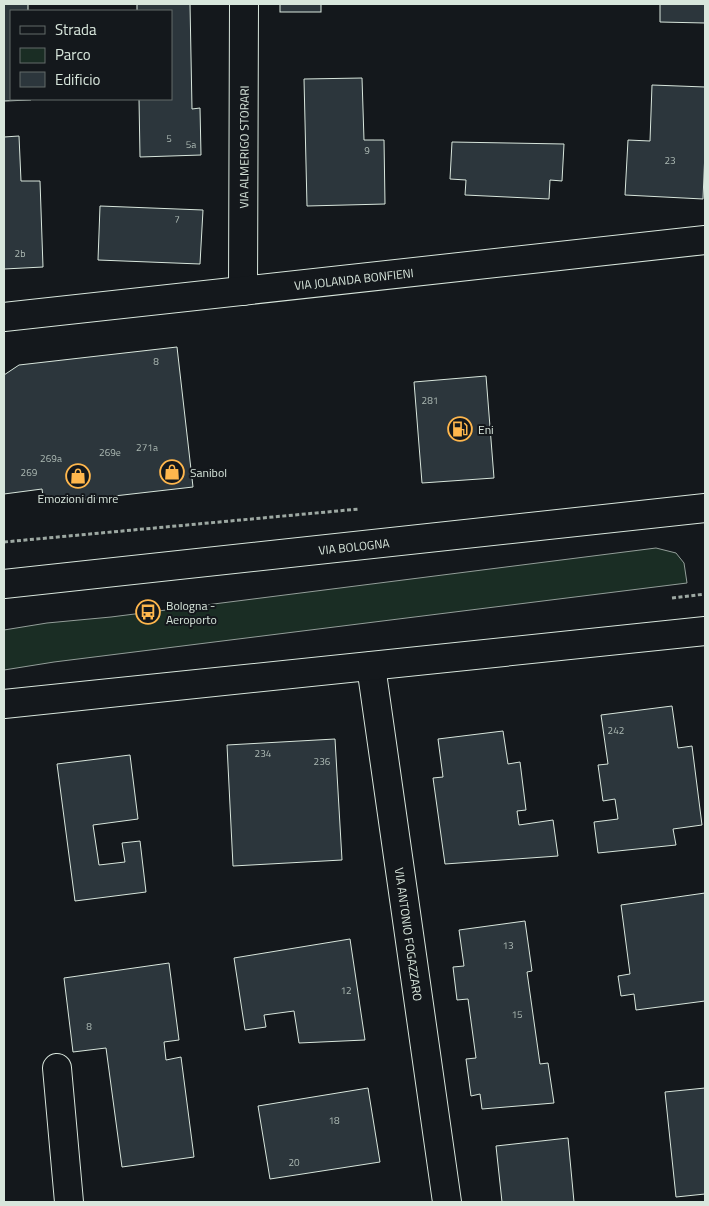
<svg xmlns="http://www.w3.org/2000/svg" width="709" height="1206" viewBox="0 0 709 1206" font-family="'Titillium Web',sans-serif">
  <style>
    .green { fill: #1a2d24; stroke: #939e99 }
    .building { fill: #2c363c; stroke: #d8e6dc }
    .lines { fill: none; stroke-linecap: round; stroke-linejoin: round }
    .street-casing { stroke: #d8e6dc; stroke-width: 30 }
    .secondary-casing { stroke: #d8e6dc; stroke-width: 30 }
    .path { stroke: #9da8a2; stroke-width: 3; stroke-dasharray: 4 2.5; stroke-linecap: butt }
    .street { stroke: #14181c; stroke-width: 28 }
    .secondary { stroke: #14181c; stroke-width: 28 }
    .labels { text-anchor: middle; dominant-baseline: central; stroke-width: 4; stroke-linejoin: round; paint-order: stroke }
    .number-label { font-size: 10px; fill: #adbab4 }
    .street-label { font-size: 12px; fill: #d8e6dc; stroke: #14181c }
    .poi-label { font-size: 12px; fill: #d8e6dc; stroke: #14181c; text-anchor: start }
  </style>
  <rect width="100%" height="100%" fill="#14181c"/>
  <polygon class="green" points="656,548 676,553 684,563 687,583 54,662 4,670 4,630 47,623 111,617"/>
  <g class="building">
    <polygon points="4,4 28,4 28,11 11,11 11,99 31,99 31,100 4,101"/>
    <polygon points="137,4 190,4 192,109 200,108 201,155 140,157 139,99 171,99 171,11 137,11"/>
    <rect x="280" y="4" width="41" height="8"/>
    <polygon points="660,4 705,4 705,23 660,22"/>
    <polygon points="362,78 364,140 384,140 385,204 307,206 304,79"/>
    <polygon points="652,85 705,87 705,151 703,199 625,195 628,140 650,141"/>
    <polygon points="19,136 21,181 40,181 43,267 4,269 4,137"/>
    <polygon points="452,142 564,144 562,181 550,180 549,199 465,195 466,180 450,179"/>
    <polygon points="100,206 203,210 200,264 98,260"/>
    <polygon points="177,347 193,487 44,504 42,489 4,494 4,375 19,365"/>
    <polygon points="486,376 494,478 422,483 414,382"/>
    <polygon points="672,706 678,748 692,746 702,825 673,829 676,845 598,853 594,822 618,819 615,799 603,801 598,765 608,764 601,715"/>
    <polygon points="503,731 508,764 520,762 526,810 517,811 519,825 553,820 558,856 445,864 433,778 443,777 438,739"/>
    <polygon points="335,739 342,860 233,866 227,745"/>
    <polygon points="130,755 138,819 93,825 99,865 125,862 122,843 140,841 146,892 75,901 57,764"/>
    <polygon points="705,893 705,1001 636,1010 634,994 621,996 618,976 630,974 621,905"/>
    <polygon points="525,921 532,971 527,972 540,1064 548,1063 554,1103 482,1109 480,1094 471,1096 466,1059 476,1058 468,999 457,1000 453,967 464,966 459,930"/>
    <polygon points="350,939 365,1040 299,1043 294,1011 264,1015 266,1027 245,1030 234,958"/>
    <polygon points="169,963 179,1040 164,1042 166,1060 181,1057 194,1157 122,1167 106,1048 73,1052 64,978"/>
    <polygon points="368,1088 380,1162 270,1179 258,1106"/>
    <polygon points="705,1088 705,1194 676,1197 665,1092"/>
    <polygon points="568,1138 574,1202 502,1202 496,1146"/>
  </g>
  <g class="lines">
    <g class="street-casing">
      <g id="street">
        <path id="s1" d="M243,291L244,4"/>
        <path id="s2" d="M4,317L705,240"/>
        <path id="s3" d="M371,666L447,1202"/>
        <polyline points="4,704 705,631"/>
        <polyline points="57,1068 69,1202"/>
      </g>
    </g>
    <g class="secondary-casing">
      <g id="secondary">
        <path id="s4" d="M4,584L705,508"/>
      </g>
    </g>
    <g class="path">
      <polyline points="4,542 359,509"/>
      <polyline points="672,598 705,594"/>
    </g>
    <use href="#street" class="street"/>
    <use href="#secondary" class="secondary"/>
  </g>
  <defs>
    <g id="fuel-ring" transform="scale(1.25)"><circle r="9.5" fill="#14181c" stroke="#ffb74d" stroke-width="1.5"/><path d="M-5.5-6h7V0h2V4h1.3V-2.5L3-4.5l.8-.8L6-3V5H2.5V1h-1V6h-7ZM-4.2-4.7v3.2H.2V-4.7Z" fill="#ffb74d"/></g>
    <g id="shop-ring" transform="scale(1.25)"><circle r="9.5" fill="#14181c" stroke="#ffb74d" stroke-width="1.5"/><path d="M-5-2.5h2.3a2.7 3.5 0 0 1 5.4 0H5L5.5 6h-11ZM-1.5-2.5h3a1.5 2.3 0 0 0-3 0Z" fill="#ffb74d"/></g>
    <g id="bus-ring" transform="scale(1.25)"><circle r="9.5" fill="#14181c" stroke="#ffb74d" stroke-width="1.5"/><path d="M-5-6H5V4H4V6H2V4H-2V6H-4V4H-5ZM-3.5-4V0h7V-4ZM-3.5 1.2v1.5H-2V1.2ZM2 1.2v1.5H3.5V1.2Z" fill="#ffb74d"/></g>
  </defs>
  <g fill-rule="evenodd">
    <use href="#fuel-ring" x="460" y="429"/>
    <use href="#shop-ring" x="172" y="472"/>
    <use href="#shop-ring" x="78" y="476"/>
    <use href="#bus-ring" x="148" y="612"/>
  </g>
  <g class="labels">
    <g class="number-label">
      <text x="169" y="138">5</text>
      <text x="191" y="144">5a</text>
      <text x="367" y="150">9</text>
      <text x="670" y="160">23</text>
      <text x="177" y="219">7</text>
      <text x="20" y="253">2b</text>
      <text x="156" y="361">8</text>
      <text x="430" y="400">281</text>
      <text x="147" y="447">271a</text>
      <text x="110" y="452">269e</text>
      <text x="51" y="458">269a</text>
      <text x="29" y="472">269</text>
      <text x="616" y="730">242</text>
      <text x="263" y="753">234</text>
      <text x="322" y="761">236</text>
      <text x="508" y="945">13</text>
      <text x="346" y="990">12</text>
      <text x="517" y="1014">15</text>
      <text x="89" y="1026">8</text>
      <text x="334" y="1120">18</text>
      <text x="294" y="1162">20</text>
    </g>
    <g class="street-label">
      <text stroke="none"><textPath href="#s1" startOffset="144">VIA ALMERIGO STORARI</textPath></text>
      <text stroke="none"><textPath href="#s2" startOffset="352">VIA JOLANDA BONFIENI</textPath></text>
      <text stroke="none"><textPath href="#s4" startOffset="352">VIA BOLOGNA</textPath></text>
      <text stroke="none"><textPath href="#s3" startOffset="271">VIA ANTONIO FOGAZZARO</textPath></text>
    </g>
    <g class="poi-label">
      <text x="478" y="429">Eni</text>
      <text x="190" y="472">Sanibol</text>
      <text x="78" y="498" text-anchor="middle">Emozioni di mre</text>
      <text x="166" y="605">Bologna -<tspan x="166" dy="14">Aeroporto</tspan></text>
    </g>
  </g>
  <rect width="709" height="1206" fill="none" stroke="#d8e6dc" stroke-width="10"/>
  <rect x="10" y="10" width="162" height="90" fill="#14181c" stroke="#626a69"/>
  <rect x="20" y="26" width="25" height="8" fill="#14181c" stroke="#626a69"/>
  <text x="55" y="35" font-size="15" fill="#d8e6dc">Strada</text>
  <rect x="20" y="48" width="25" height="15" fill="#1a2d24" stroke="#626a69"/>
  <text x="55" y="60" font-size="15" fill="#d8e6dc">Parco</text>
  <rect x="20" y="72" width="25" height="15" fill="#2c363c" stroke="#626a69"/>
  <text x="55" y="85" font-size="15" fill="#d8e6dc">Edificio</text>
</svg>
